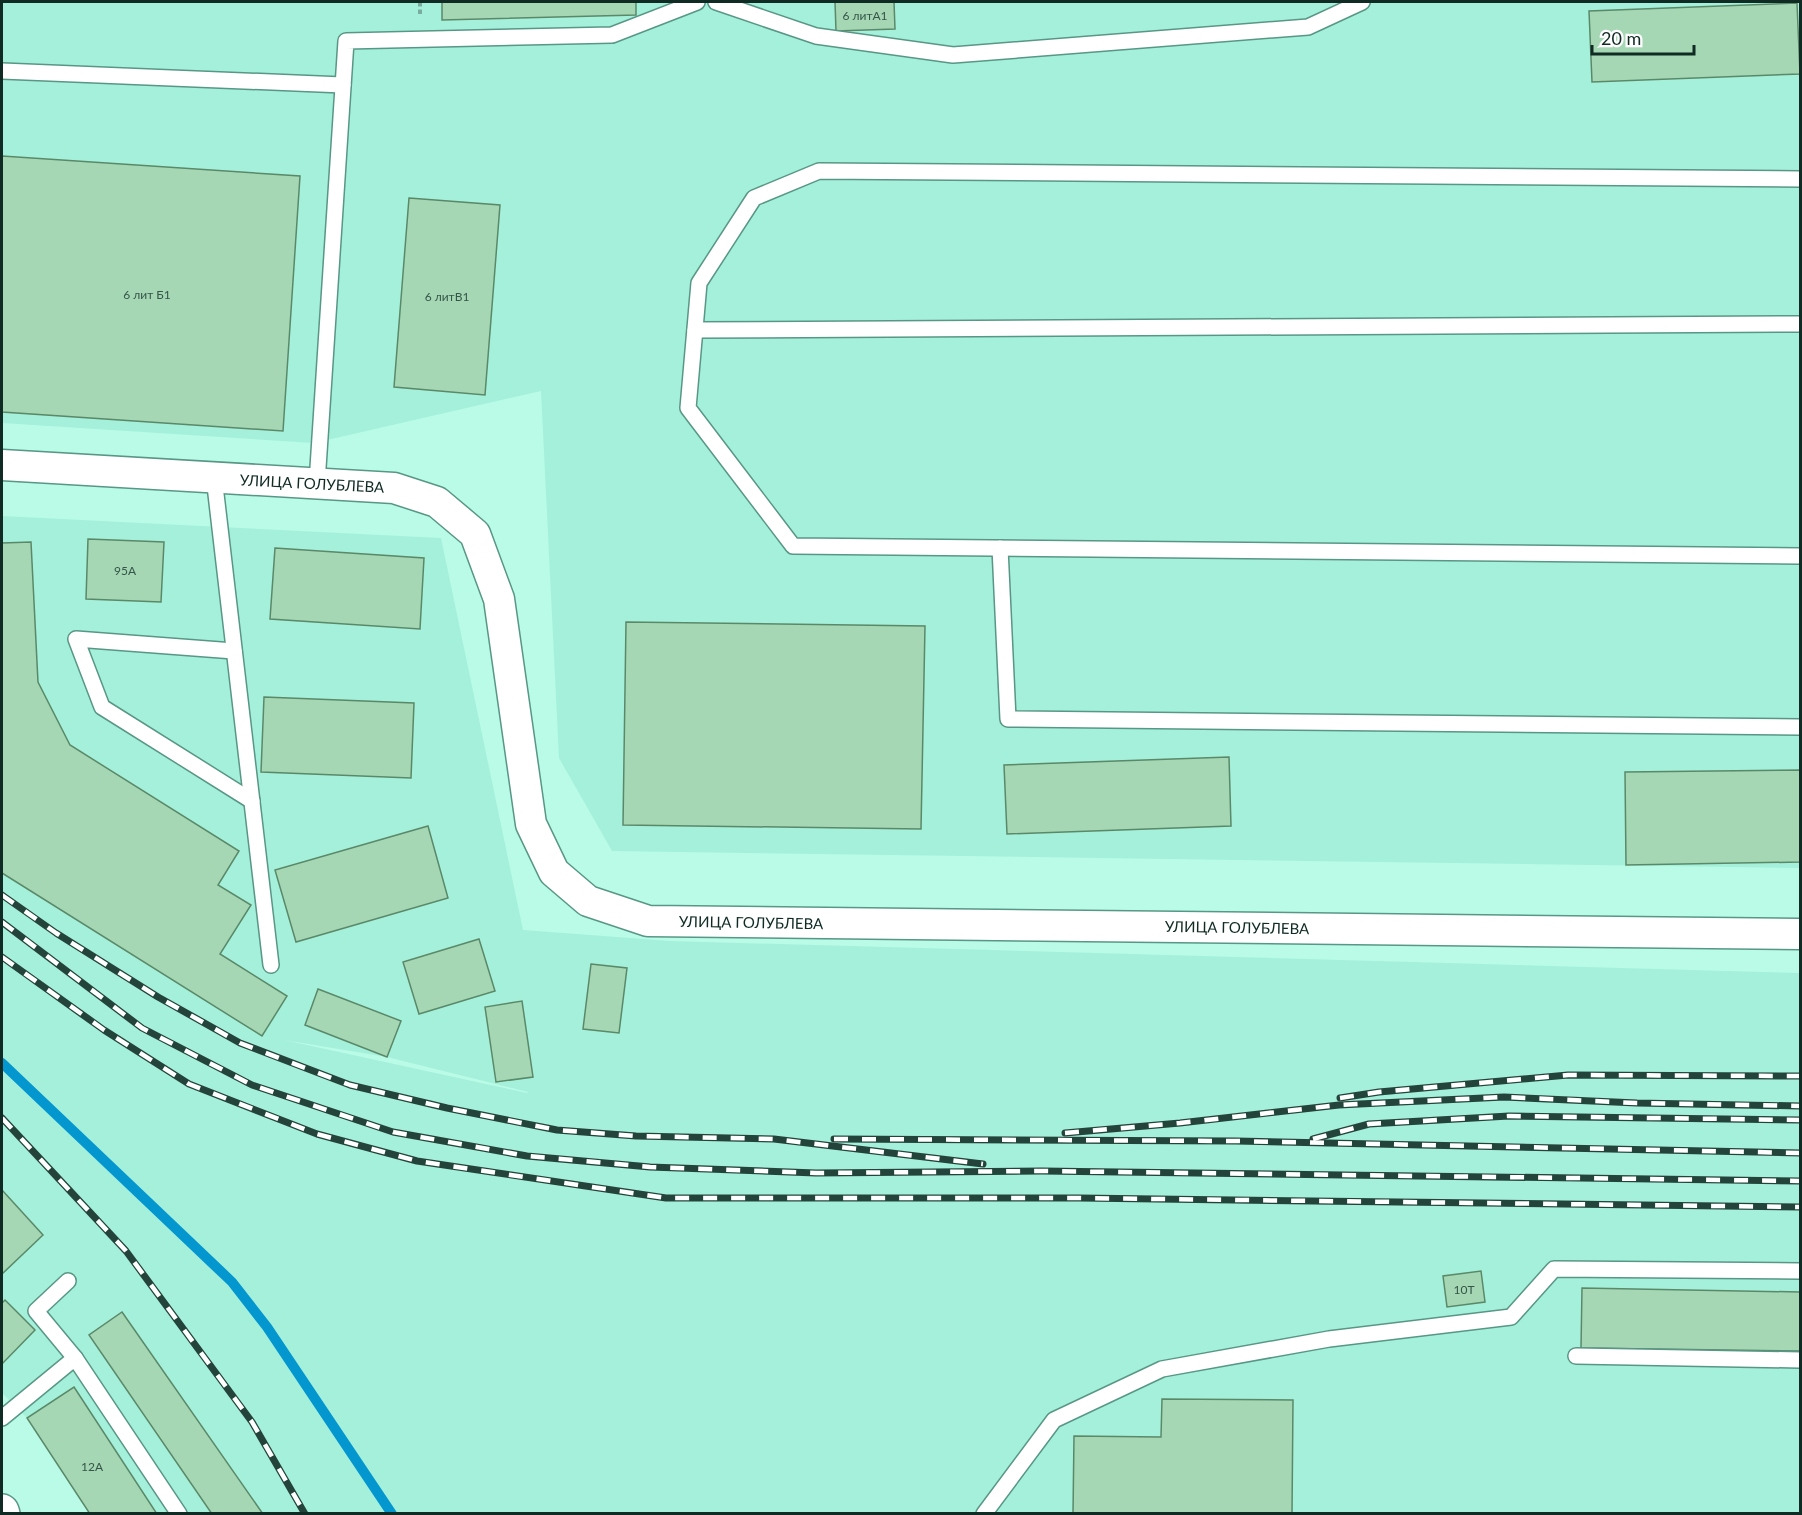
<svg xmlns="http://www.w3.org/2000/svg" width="1802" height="1515" viewBox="0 0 1802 1515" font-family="Lato,sans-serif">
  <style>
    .built { fill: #a5f0da; fill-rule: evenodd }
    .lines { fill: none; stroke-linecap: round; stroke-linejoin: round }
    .stream { stroke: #0497cf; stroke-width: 10 }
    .building { fill: #a5d7b4; stroke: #5a8969; stroke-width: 1.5 }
    .lane-casing { stroke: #589785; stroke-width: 18 }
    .street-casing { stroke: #589785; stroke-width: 33 }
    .secondary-casing { stroke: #589785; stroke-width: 36 }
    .path { stroke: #79ac9d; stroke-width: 4; stroke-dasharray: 4.5 3; stroke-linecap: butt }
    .lane { stroke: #fff; stroke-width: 15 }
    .street { stroke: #fff; stroke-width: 30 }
    .secondary { stroke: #fff; stroke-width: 33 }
    .rail-casing { stroke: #24443b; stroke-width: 7 }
    .rail { stroke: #fff; stroke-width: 4.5; stroke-dasharray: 14; stroke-linecap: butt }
    .labels { text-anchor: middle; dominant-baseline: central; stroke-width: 4.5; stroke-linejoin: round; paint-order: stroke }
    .number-label { font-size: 12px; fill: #355648 }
    .street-label { font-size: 15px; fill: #102b24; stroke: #fff }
  </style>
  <rect width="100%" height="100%" fill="#b9fbe7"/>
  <g class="built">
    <polygon points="2,2 1800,2 1800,868 612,851 559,758 541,391 314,443 2,423"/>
    <path d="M2,516L441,538L523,930L670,941L1800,973V1513H90L27,1418L2,1393ZM284,1040L387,1057L528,1092L527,1093Z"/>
  </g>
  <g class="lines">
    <polyline class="stream" points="2,1063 232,1282 267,1327 392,1514"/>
  </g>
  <g class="building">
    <polygon points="442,2 636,2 636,15 442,20"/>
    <polygon points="835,2 894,2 895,29 836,31"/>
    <polygon points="1797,3 1800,74 1592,82 1589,11"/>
    <polygon points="2,156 300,176 283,431 2,412"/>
    <polygon points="409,198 500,205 485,395 394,387"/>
    <polygon points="88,539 164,542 161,602 86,599"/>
    <polygon points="31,542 38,682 70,745 239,851 218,885 251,905 220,954 287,996 262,1036 2,873 2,543"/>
    <polygon points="275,548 424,558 420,629 270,619"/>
    <polygon points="626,622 925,626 921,829 623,825"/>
    <polygon points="264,697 414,703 411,778 261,772"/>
    <polygon points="1229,757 1231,826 1007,834 1004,765"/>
    <polygon points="1800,770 1800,862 1626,865 1625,772"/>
    <polygon points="428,826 448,898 296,942 275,870"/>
    <polygon points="479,939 495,991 419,1014 403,962"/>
    <polygon points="591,964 627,968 619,1033 583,1029"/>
    <polygon points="318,989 401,1021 387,1057 305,1025"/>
    <polygon points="522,1001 533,1077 496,1082 485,1007"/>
    <polygon points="2,1190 43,1235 2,1274"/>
    <polygon points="1481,1271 1485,1302 1447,1307 1443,1276"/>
    <polygon points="1582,1288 1800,1292 1800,1351 1581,1348"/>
    <polygon points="5,1300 35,1330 2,1364 2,1303"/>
    <polygon points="122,1312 263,1514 212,1514 89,1335"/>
    <polygon points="74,1387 157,1514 90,1514 27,1418"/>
    <polygon points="1162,1399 1293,1400 1292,1514 1073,1514 1074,1436 1161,1437"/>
  </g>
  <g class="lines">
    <g class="lane-casing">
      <g id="lane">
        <polyline points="716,2 816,36 953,55 1308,27 1362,2"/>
        <polyline points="2,71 343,85"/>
        <polyline points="1800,179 819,171 754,198 699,283 688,408 793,546 1800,556"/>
        <polyline points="695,330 1800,324"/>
        <polyline points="214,477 271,965"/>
        <polyline points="317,483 346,41 612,35 697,2"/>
        <polyline points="1000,548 1008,719 1800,727"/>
        <polyline points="234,651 76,639 102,707 252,801"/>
        <polyline points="68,1281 36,1311 75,1358"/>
        <polyline points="1576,1356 1800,1360"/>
        <polyline points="2,1418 75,1358 179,1514"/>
        <polyline points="984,1514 1054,1420 1162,1369 1329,1339 1511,1317 1554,1269 1800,1271"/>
      </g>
    </g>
    <g class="street-casing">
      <polyline id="street" points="2,465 394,488 437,502 475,534 499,599 531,824 554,872 588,901 648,921 1800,934"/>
    </g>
    <g class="secondary-casing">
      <polyline id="secondary" points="2,1511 3,1514"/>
    </g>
    <polyline class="path" points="420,2 420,16"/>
    <use href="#lane" class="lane"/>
    <use href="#street" class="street"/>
    <use href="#secondary" class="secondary"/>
    <g class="rail-casing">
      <g id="rail">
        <polyline points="2,895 56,933 158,997 240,1043 350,1085 447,1108 557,1130 636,1136 774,1139 983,1164"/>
        <polyline points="2,922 142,1028 252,1085 393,1132 527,1156 650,1167 816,1173 1042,1171 1800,1181"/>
        <polyline points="2,957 104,1030 189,1084 317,1134 417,1161 666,1198 1079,1198 1800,1207"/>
        <polyline points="1340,1098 1379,1092 1568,1075 1800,1076"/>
        <polyline points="2,1118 126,1251 252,1422 305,1514"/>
        <polyline points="1065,1133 1180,1123 1339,1105 1504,1097 1637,1103 1800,1106"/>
        <polyline points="834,1139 1236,1141 1800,1153"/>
        <polyline points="1313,1139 1369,1124 1509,1116 1800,1120"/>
      </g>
    </g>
    <use href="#rail" class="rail"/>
  </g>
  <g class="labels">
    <g class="number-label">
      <text x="865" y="15">6 литА1</text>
      <text x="147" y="294">6 лит Б1</text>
      <text x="447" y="296">6 литВ1</text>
      <text x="125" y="570">95А</text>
      <text x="1464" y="1289">10Т</text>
      <text x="92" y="1466">12А</text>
    </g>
    <g class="street-label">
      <text transform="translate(312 483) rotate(3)">УЛИЦА ГОЛУБЛЕВА</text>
      <text transform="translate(751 922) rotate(1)">УЛИЦА ГОЛУБЛЕВА</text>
      <text transform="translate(1237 927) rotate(1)">УЛИЦА ГОЛУБЛЕВА</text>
    </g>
  </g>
  <rect width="1802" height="1515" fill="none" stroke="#102b24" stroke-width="6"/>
  <path d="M1592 45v9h102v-9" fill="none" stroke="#102b24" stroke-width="3"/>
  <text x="1601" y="45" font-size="18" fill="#102b24" stroke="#ffffff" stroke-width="4.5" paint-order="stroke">20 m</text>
</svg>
